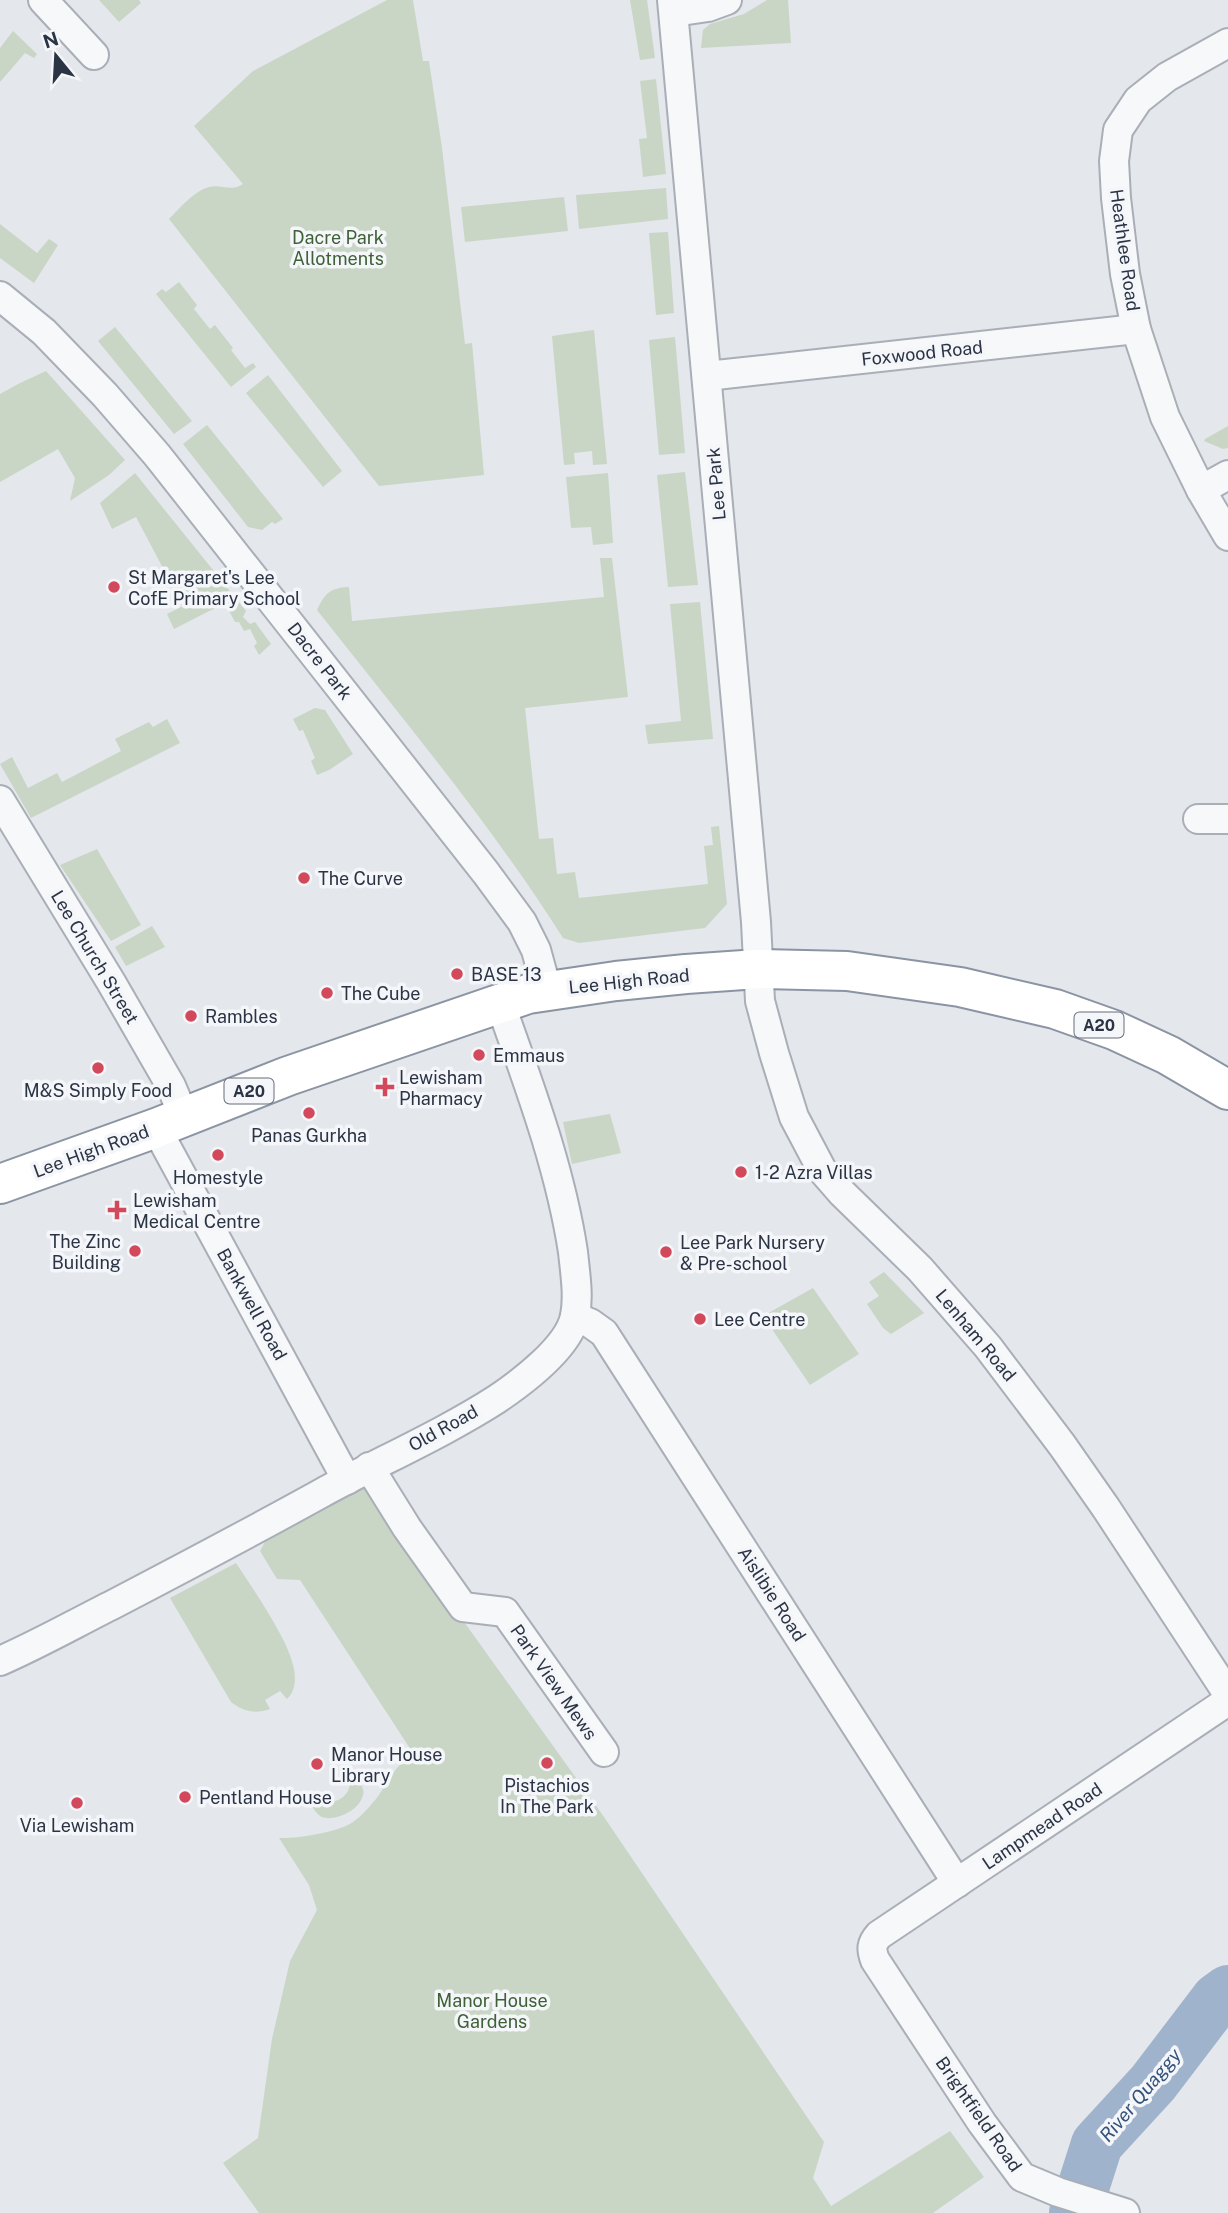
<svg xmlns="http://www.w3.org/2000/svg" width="1228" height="2213" viewBox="0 0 1228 2213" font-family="'Public Sans',sans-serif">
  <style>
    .green { fill: #c9d6c5 }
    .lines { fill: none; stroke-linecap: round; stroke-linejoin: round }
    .river { stroke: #9fb4cc; stroke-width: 52 }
    .minor-casing { stroke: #a9aeb7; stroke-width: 32 }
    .trunk-casing { stroke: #8b94a3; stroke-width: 42 }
    .minor { stroke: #f7f8fa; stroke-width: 28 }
    .trunk { stroke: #fff; stroke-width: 38 }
    .poi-dot { fill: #d1495b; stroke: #f4f6f9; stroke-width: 2.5 }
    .labels { text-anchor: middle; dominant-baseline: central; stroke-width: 7; stroke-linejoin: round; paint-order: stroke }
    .shield { fill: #f4f6f9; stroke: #676e7b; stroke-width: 2 }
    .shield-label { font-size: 16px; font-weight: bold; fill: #2b3445 }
    .park-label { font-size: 18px; fill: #3f6138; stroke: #f4f6f9 }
    .street-label { font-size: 18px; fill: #2b3445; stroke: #f4f6f9 }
    .poi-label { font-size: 18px; fill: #2b3445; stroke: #f4f6f9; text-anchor: start }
    .water-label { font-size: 19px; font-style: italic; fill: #34527a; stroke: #f4f6f9 }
  </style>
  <rect width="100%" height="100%" fill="#e4e7ec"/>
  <g class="green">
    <polygon points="99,0 139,0 141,3 119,22"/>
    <path d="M387,0H413L423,61H429L442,148L465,344L472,343L484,475L379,486L169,219C180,208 194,191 209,187C221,184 232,192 243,184L194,126L253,71Z"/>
    <polygon points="630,0 647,0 655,58 640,60"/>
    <polygon points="767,0 788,0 791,43 701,48 703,30 710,24 744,14"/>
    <polygon points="13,31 37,54 34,58 25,53 0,82 0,48"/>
    <polygon points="656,79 666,174 643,177 639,139 647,138 640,81"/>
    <polygon points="666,188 668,219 579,229 576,195"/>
    <polygon points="564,197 568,231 465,242 461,207"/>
    <polygon points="0,224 37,253 49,239 58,245 34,283 0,258"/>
    <polygon points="668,232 674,313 656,315 649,233"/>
    <polygon points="179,282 197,305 194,309 210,329 215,325 233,348 231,350 245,368 253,363 256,367 231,387 156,294 162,289 166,292"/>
    <polygon points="115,327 192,421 174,434 98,341"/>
    <polygon points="594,330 607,464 593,465 592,451 574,453 575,464 564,465 552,336"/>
    <polygon points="675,337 685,453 659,455 649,340"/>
    <polygon points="46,371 125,460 109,475 70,501 75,478 58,449 0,482 0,394 20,383"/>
    <polygon points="268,375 342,471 323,487 246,393"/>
    <polygon points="207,425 283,519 275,524 272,522 262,530 248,527 183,444"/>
    <polygon points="1228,426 1228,448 1223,449 1204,441 1205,439"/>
    <polygon points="685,472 698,585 668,587 657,475"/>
    <polygon points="135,473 246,611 243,617 250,624 255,622 271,644 259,655 254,646 257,643 250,629 244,631 239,622 235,622 225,603 174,629 167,614 183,606 136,517 112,529 100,503"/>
    <polygon points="608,473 613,543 593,545 591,527 571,528 566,477"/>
    <path d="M600,558H612L628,697L525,708L539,839L553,838L557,874L575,872L579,898L708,884L704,846L713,845L711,827L719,826L727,904L705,928L579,943L563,938C490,823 402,718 317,610C325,593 330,588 349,587L352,621L604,597Z"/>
    <polygon points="700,602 713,739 648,744 645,725 681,721 670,604"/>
    <polygon points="315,708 325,710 353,754 329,770 317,775 311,761 315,758 303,730 299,731 293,719"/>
    <polygon points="167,719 180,743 31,818 0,764 12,757 28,788 57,773 62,782 121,751 115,739 149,722 153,727"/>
    <polygon points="97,849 141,925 111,941 60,865"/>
    <polygon points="152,926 165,947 126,966 115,947"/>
    <polygon points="610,1114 621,1153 572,1164 563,1122"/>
    <polygon points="884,1272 924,1313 891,1334 883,1328 867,1304 879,1296 869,1282"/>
    <polygon points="813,1288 859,1354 810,1385 763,1316"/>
    <path d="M371,1484L452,1605L604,1817L824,2142L813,2178L831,2206L950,2131L984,2177L933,2213H259L223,2163L258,2138L272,2039L290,1961L317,1910L309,1885L279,1838C296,1839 339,1832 353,1822C361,1817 370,1806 376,1799C390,1780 393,1768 413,1753L300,1580L277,1579L260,1551L267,1538Z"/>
    <path d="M236,1563C253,1589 289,1640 294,1669C296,1680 295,1692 287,1699L280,1691L265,1700L270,1709C255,1714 244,1712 231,1702L170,1598Z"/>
    <path d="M355,1775C359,1781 365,1788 363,1795C360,1810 335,1822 322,1817C317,1815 314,1809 310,1804C324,1800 338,1807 348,1791C351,1784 350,1780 355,1775Z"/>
  </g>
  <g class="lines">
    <polyline class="river" points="1075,2213 1097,2144 1153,2083 1217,1999 1228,1991"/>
    <g class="minor-casing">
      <g id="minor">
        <polyline points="43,0 94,55"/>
        <polyline points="672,0 756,922 760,1001 774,1053 794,1117 822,1170 842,1193 920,1269 988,1347 1062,1445 1106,1508 1228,1694"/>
        <polyline points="674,12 708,7 727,0"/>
        <polyline points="1228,43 1167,77 1138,100 1118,130 1114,161 1116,198 1125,274 1136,329 1165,417 1201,490 1228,536"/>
        <polyline points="0,296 44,332 105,395 157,455 486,873 522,922 536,950 547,990"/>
        <polyline points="707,376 1136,329"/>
        <polyline points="1201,490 1228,475"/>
        <polyline points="0,800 111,982 171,1086 184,1117"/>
        <polyline points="1198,819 1228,819"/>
        <polyline points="156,1128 347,1480"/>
        <polyline points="575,1317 590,1323 604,1333 957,1883"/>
        <polyline points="369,1467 407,1528 463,1607 505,1612 604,1752"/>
        <path d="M0,1661C39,1644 76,1623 114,1604C183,1568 251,1532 320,1494C378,1462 441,1435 497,1399C522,1382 569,1347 575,1316C579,1296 575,1272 573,1252C560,1167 529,1085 500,1003"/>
        <path d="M1125,2213L1058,2192L1022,2177L982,2123L875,1960C871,1949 871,1944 879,1935L1228,1701"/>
      </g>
    </g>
    <g class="trunk-casing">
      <polyline id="trunk" points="0,1184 156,1128 288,1076 528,994 616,981 686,974 758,969 847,971 960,987 1055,1009 1114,1030 1168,1055 1228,1090"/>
    </g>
    <use href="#minor" class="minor"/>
    <use href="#trunk" class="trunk"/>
  </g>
  <g class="poi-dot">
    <circle cx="114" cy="587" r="7"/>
    <circle cx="304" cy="878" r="7"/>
    <circle cx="457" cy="974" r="7"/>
    <circle cx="327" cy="993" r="7"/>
    <circle cx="191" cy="1016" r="7"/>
    <circle cx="479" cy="1055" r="7"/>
    <circle cx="98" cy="1068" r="7"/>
    <path d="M381.5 1076.5h7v7h7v7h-7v7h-7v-7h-7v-7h7z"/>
    <circle cx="309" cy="1113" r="7"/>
    <circle cx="218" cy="1155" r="7"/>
    <circle cx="741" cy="1172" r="7"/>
    <path d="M113.5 1199.5h7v7h7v7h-7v7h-7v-7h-7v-7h7z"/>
    <circle cx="135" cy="1251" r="7"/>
    <circle cx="666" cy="1252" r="7"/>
    <circle cx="700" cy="1319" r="7"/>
    <circle cx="547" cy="1763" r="7"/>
    <circle cx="317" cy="1764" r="7"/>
    <circle cx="185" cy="1797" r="7"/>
    <circle cx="77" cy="1803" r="7"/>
  </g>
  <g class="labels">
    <g class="shield">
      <rect x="1074.5" y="1012.5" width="49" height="25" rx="5"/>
      <rect x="224.5" y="1078.5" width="49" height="25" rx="5"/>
    </g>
    <g class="shield-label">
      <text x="1099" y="1025">A20</text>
      <text x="249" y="1091">A20</text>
    </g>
    <g class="park-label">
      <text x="338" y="237">Dacre Park<tspan x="338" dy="21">Allotments</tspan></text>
      <text x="492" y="2000">Manor House<tspan x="492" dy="21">Gardens</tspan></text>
    </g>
    <g class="street-label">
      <text transform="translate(1125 250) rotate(82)">Heathlee Road</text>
      <text transform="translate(922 353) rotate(-6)">Foxwood Road</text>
      <text transform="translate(716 484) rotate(-95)">Lee Park</text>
      <text transform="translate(320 661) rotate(52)">Dacre Park</text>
      <text transform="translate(95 957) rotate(59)">Lee Church Street</text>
      <text transform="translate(629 981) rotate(-6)">Lee High Road</text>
      <text transform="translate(91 1151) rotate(-20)">Lee High Road</text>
      <text transform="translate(252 1304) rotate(61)">Bankwell Road</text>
      <text transform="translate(976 1335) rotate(50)">Lenham Road</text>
      <text transform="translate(443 1428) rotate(-29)">Old Road</text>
      <text transform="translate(772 1594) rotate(57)">Aislibie Road</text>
      <text transform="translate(554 1682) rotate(55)">Park View Mews</text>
      <text transform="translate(1042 1826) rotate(-34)">Lampmead Road</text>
      <text transform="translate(979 2114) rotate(55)">Brightfield Road</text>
    </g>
    <g class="poi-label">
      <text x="128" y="577">St Margaret's Lee<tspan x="128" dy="21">CofE Primary School</tspan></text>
      <text x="318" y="878">The Curve</text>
      <text x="471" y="974">BASE 13</text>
      <text x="341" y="993">The Cube</text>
      <text x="205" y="1016">Rambles</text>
      <text x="493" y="1055">Emmaus</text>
      <text x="399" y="1077">Lewisham<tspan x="399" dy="21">Pharmacy</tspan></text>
      <text x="98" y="1090" text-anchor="middle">M&amp;S Simply Food</text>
      <text x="309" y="1135" text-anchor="middle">Panas Gurkha</text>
      <text x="755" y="1172">1-2 Azra Villas</text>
      <text x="218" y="1177" text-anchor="middle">Homestyle</text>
      <text x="133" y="1200">Lewisham<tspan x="133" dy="21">Medical Centre</tspan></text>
      <text x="121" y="1241" text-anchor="end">The Zinc<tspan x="121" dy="21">Building</tspan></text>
      <text x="680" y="1242">Lee Park Nursery<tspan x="680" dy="21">&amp; Pre-school</tspan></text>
      <text x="714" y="1319">Lee Centre</text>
      <text x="331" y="1754">Manor House<tspan x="331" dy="21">Library</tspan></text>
      <text x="547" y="1785" text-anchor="middle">Pistachios<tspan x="547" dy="21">In The Park</tspan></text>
      <text x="199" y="1797">Pentland House</text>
      <text x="77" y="1825" text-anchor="middle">Via Lewisham</text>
    </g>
    <g class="water-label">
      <text transform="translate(1140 2095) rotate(-50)">River Quaggy</text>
    </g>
  </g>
  <g transform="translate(56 56) rotate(342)" stroke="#f4f6f9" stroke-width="5" paint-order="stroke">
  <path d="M0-5L12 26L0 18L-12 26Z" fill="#2b3445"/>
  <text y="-10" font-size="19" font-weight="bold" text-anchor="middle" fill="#2b3445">N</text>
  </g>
</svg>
